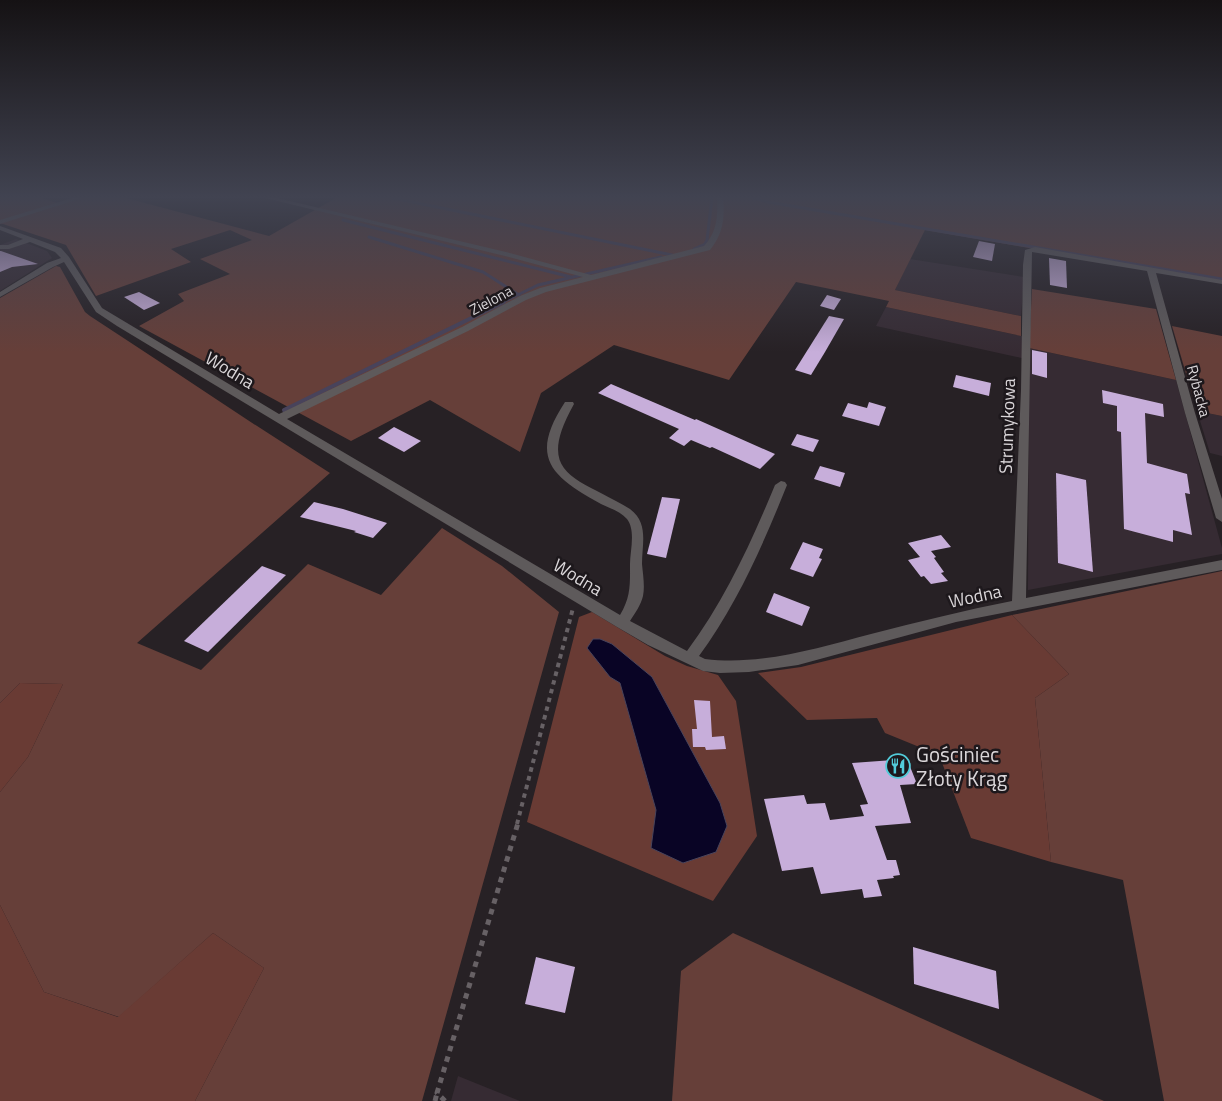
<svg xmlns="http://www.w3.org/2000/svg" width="1222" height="1101" viewBox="0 0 1222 1101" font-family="'Titillium Web',sans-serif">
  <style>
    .built { fill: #362b33 }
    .green { fill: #663f39 }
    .forest { fill: #693b34 }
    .water { fill: #090425; stroke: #48435b }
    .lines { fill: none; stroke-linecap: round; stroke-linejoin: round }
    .stream-far1 { stroke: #48435b; stroke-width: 3 }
    .stream { stroke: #48435b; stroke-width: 4 }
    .building { fill: #c7aeda }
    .path-far1 { stroke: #676165; stroke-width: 4; stroke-dasharray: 4.5 4.5; stroke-linecap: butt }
    .path { stroke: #676165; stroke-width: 5; stroke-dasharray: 5.5 5.5; stroke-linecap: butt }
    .minor { fill: #5e5a5b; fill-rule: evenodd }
    .labels { text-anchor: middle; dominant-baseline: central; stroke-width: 5; stroke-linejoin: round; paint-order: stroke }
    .far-street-label { font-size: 15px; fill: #dad6d9; stroke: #1d181c }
    .street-label { font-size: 18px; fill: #dad6d9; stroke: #1d181c }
    .near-poi-label { font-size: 21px; fill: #dad6d9; stroke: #1d181c; text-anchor: start }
  </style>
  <rect width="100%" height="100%" fill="#272125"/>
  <g class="built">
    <polygon points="16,239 47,251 52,258 0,291 0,245"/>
    <polygon points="910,259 1024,277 1021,316 895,290"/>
    <polygon points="886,307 1026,337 1026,359 876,326"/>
    <polygon points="1029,348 1176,380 1222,548 1222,554 1028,590"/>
    <polygon points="1197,411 1222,416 1222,456 1210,453"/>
    <polygon points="458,1076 520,1101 451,1101"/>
  </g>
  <g class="green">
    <polygon points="0,198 42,198 57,203 73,198 126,198 269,236 336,198 1222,198 1222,281 925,230 895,290 1021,316 1021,336 886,307 889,301 796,282 729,380 614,345 541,393 520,452 430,400 351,441 139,326 184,301 178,294 230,274 200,259 252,240 230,230 171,249 191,262 96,296 66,245 0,223"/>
    <path d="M56,266L60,267L85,312L90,316C170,368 249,422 330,473L137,643L201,670L308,564L381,595L442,528L502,566L559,612L422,1101H195L264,968L213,933L119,1017L44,992L0,905V792L28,757L63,684L20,683L0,703V298Z"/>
    <polygon points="1032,289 1156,309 1176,380 1029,348"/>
    <polygon points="1172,326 1222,336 1222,416 1197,411"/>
    <polygon points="1222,571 1222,1101 1164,1101 1123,880 1051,862 1035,698 1069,674 1012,615"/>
    <polygon points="733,933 1104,1101 672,1101 681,971"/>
  </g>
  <g class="forest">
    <polygon points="592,612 665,656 687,666 718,675 736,701 757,836 713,901 527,822 579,617"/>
    <polygon points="1012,615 1069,674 1035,698 1051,862 971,838 939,755 885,733 877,718 807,720 758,673 801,667"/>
    <polygon points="20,683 63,684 28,757 0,792 0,703"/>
    <polygon points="0,905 44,992 118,1017 213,933 264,968 195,1101 0,1101"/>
  </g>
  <polygon class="water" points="593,639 600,639 612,644 652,677 720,803 727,826 716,852 683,863 651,848 656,810 620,683 610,677 587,648"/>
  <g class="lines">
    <g class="stream-far1">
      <polyline points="393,198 672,255"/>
      <polyline points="754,198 768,202 1222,279"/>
      <polyline points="343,220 571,277"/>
      <polyline points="369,237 483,272 519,295"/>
      <polyline points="694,249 705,244 707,240 712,198"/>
      <polyline points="501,303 538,285 661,257"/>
    </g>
    <polyline class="stream" points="284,410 504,302"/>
  </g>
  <g class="building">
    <polygon points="979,241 995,244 992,261 973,257"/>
    <polygon points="0,251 1,251 38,264 12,267 0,272"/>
    <polygon points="1049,258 1066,261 1067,288 1050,285"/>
    <polygon points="139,292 160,303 144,310 124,297"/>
    <polygon points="827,295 841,299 834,310 820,306"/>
    <polygon points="829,316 844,319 825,352 811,375 795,370"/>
    <polygon points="1032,350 1047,353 1047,378 1032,374"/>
    <polygon points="956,375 991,383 989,396 953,387"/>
    <polygon points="611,384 695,420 696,419 775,454 760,469 712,447 710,448 691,440 684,446 669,438 679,429 598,393"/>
    <polygon points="1102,390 1163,404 1164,417 1145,413 1147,463 1187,474 1190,494 1185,493 1192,535 1173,530 1173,542 1124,529 1121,432 1117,431 1117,406 1103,403"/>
    <polygon points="869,402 886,407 879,426 842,416 848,403 867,408"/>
    <polygon points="394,427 421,441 404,452 378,438"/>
    <polygon points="797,434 819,440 813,452 791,445"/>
    <polygon points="820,466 845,473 840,487 814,479"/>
    <polygon points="1056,473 1086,480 1093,572 1058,563"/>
    <polygon points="662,497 680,499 666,558 647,554"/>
    <polygon points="314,502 343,509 387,523 373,538 354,532 356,531 300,517"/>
    <polygon points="941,535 951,547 931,551 936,557 934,558 944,572 941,573 948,581 931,584 924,576 921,577 908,560 920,557 908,543"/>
    <polygon points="803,542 823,549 819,558 822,559 813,577 790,569"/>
    <polygon points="262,566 286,575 208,652 184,641"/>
    <polygon points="774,593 810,607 802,626 766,612"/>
    <polygon points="694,700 710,701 712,737 724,736 726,749 706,750 705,747 693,747 692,729 697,729"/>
    <polygon points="907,759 917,784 900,785 911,823 875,826 887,860 896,860 900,875 893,876 894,878 877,880 882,896 864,898 862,889 821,894 813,867 782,871 764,799 804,795 807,804 825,803 830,820 864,816 860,805 868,804 852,763"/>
    <polygon points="913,947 996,971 999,1009 914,984"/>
    <polygon points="536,957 575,967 565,1013 525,1004"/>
  </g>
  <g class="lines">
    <polyline class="path-far1" points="517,824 573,608"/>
    <g class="path">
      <polyline points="435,1101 437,1093"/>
      <polyline points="445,1101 437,1093 518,823"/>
    </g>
    <g class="minor">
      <polygon points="72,198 82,198 0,224 0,220"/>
      <path d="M265,198H277L506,252L591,275L704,246C717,232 718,216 717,198H723C725,218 723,234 710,250L546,292L526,300L468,331L287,419L620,615C631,597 630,584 630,564C630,551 636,531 627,519C621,512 610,508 601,504C550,476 529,457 565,402H573L574,404C533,477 578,477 630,509C649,523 642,544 642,564C643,575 645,586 643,596C641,605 635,613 630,621L687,651C725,600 751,543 775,485L781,481L785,482L787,485C763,545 737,604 699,656L705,659C761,666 817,648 871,634C918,622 965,610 1012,601L1021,390L1023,265L1025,250L1035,247L1222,280V284L1156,273L1195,413L1222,499V522L1216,518L1185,413L1147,271L1032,252L1026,598L1222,560V570L956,622L798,665L749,672L720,673L703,671L648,645L617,627L117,326L96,312L64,262L53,267L0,297V292L47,263L61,258L55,252L30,242L9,249H0V245H8L23,239L0,230V226L61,248L69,257L102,308L279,414L462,327L520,296L540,288L583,277L505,256Z"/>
    </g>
  </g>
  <linearGradient id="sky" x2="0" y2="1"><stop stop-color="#151214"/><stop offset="0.56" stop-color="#414351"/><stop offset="1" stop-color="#414351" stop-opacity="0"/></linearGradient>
  <rect width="1222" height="352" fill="url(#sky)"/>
  <defs>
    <g id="restaurant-ring" transform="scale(1.25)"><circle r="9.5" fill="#1d181c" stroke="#52cbd9" stroke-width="1.5"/><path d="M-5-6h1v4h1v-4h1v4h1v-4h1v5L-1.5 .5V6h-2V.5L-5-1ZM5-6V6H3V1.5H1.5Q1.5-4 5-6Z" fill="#52cbd9"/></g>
  </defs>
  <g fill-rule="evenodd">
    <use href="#restaurant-ring" x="898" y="766"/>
  </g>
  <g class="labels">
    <g class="far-street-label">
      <text transform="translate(491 300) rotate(-28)">Zielona</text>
      <text transform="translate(1199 391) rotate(75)">Rybacka</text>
    </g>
    <g class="street-label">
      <text transform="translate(230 370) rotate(31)">Wodna</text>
      <text transform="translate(1007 426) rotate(-88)">Strumykowa</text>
      <text transform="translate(578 577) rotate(31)">Wodna</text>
      <text transform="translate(975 596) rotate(-12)">Wodna</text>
    </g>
    <g class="near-poi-label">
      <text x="916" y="754">Gościniec<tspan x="916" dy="24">Złoty Krąg</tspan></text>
    </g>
  </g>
</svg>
